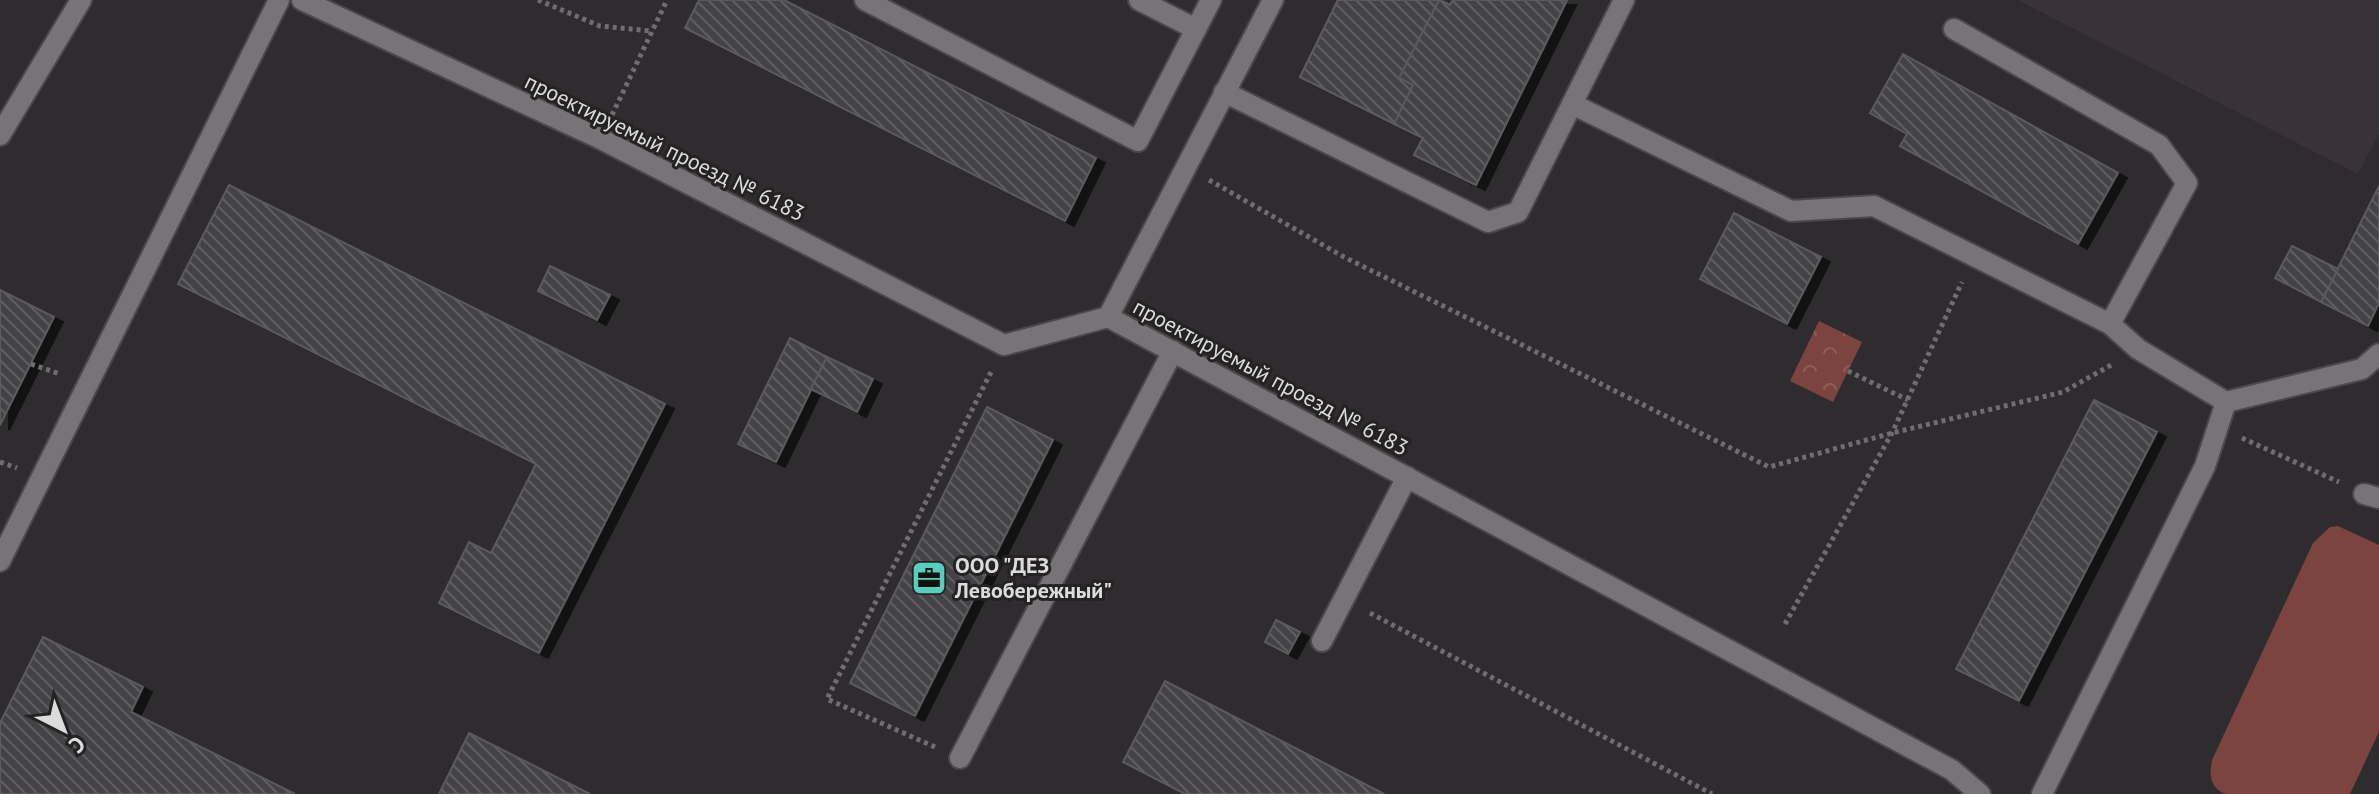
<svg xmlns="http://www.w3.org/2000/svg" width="2379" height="794" viewBox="0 0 2379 794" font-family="'PT Sans',sans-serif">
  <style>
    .built { fill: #393239 }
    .forest { fill: url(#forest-crowns) }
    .pitch { fill: #7b443f }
    .building { fill: url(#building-back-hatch); stroke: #5b5a5d; stroke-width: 2; filter: url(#shadow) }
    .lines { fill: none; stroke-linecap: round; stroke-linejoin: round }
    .lane-casing { stroke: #4a484a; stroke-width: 24 }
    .street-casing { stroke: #4a484a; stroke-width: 24 }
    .path { stroke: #6f6d6f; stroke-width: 5; stroke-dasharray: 4 4; stroke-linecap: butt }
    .lane { stroke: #767476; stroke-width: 20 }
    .street { stroke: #767476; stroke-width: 20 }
    .labels { text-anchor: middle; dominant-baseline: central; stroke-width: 6; stroke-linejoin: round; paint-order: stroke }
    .street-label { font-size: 22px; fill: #dddcdd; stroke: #252224 }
    .poi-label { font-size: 22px; font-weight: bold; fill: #dddcdd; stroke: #252224; text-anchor: start }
  </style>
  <defs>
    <pattern id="forest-crowns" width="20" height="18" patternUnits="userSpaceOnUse" patternTransform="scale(2)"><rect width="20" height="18" fill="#7b443f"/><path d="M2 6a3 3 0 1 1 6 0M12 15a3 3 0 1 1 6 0" fill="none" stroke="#8d5e5a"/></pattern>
    <pattern id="building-back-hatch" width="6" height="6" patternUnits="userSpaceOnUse" patternTransform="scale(2)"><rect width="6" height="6" fill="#444346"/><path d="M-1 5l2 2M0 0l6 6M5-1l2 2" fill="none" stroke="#5f5e60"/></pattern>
    <filter id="shadow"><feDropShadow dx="9" dy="5" stdDeviation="0" flood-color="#0009"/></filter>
  </defs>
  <rect width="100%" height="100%" fill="#2e2c2e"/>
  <polygon class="built" points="2018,0 2379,0 2379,134 2358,174"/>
  <polygon class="forest" points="1819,321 1862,342 1833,402 1790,381"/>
  <path class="pitch" d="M2338,526L2379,545V732L2350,794H2225C2210,787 2209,776 2212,760L2313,543L2330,527Z"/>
  <g class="building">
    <polygon points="699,0 784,0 1096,158 1065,221 685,28"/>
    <polygon points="1338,0 1439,0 1399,78 1413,85 1394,124 1300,77"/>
    <polygon points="1338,0 1440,0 1450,5 1453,0 1567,0 1476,185 1414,155 1423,138 1300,77"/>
    <polygon points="1439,0 1450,5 1453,0 1567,0 1476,185 1414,155 1423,138 1394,124 1413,85 1399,78"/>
    <polygon points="1903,54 2118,173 2078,244 1900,146 1907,134 1870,113"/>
    <polygon points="229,185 665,404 539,653 439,603 469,542 491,553 536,464 178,284"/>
    <polygon points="2379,186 2379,303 2368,326 2321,302"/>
    <polygon points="1734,213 1821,257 1787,324 1700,279"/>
    <polygon points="2292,246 2338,269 2321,302 2275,278"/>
    <polygon points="550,266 610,295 597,320 538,291"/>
    <polygon points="0,290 54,317 0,425"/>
    <polygon points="790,338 827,357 776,462 738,444"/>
    <polygon points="827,357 873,379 857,412 811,389"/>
    <polygon points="2094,400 2157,432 2019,701 1956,669"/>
    <polygon points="987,407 1053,440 915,716 850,683"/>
    <polygon points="1276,620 1300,632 1288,654 1265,642"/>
    <polygon points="43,637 143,687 131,712 295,794 0,794 0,723"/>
    <polygon points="1165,681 1299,750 1384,794 1185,794 1123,762"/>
    <polygon points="469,733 590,794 439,794"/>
  </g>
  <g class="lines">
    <g class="lane-casing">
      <g id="lane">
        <polyline points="865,0 1138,141 1211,0"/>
        <polyline points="1139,0 1196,29"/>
        <polyline points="1954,29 2159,145 2187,183 2110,324 2138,349 2226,402 2205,466 2042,794"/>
        <polyline points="1224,92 1488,222 1518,212 1624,0"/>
        <polyline points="1572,104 1791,211 1874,206 2110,324"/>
        <polyline points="0,135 81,0"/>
        <polyline points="1108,317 1273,0"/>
        <polyline points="2226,402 2362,369 2379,354"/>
        <polyline points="2364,494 2379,498"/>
        <polyline points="0,561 279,0"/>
        <polyline points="1322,641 1407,477"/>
        <polyline points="960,758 1173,351"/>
      </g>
    </g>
    <g class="street-casing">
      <polyline id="street" points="302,0 601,139 1004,345 1108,317 1952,770 1980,794"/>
    </g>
    <g class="path">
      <polyline points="538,0 600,26 651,31"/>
      <polyline points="612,115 667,0"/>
      <polyline points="1209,180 1344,257 1769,467 1892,433 2063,392 2113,364"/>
      <polyline points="31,364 60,374"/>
      <polyline points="1848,371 1908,400"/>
      <polyline points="2242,438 2339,482"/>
      <polyline points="0,462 17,468"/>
      <polyline points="1370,613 1712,794"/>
      <polyline points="1785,624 1892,433 1962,282"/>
      <polyline points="935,747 827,699 992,370"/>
    </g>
    <use href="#lane" class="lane"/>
    <use href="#street" class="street"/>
  </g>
  <defs>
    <g id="office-square" transform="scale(1.8)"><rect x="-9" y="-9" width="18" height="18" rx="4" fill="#59cebe" stroke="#252224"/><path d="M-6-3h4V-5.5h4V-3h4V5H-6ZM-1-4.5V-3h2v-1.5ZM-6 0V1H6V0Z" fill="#111"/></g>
  </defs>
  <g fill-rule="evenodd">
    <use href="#office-square" x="929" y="578"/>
  </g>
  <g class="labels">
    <g class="street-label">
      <text transform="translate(665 147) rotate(26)">проектируемый проезд № 6183</text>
      <text transform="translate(1271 377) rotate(28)">проектируемый проезд № 6183</text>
    </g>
    <g class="poi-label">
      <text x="955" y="565">ООО "ДЕЗ<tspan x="955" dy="25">Левобережный"</tspan></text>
    </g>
  </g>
  <g transform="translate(64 730) rotate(138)" stroke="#252224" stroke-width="6" paint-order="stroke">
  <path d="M0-6L14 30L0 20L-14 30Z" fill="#dddcdd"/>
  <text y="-12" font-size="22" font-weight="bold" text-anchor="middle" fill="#dddcdd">С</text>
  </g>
</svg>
